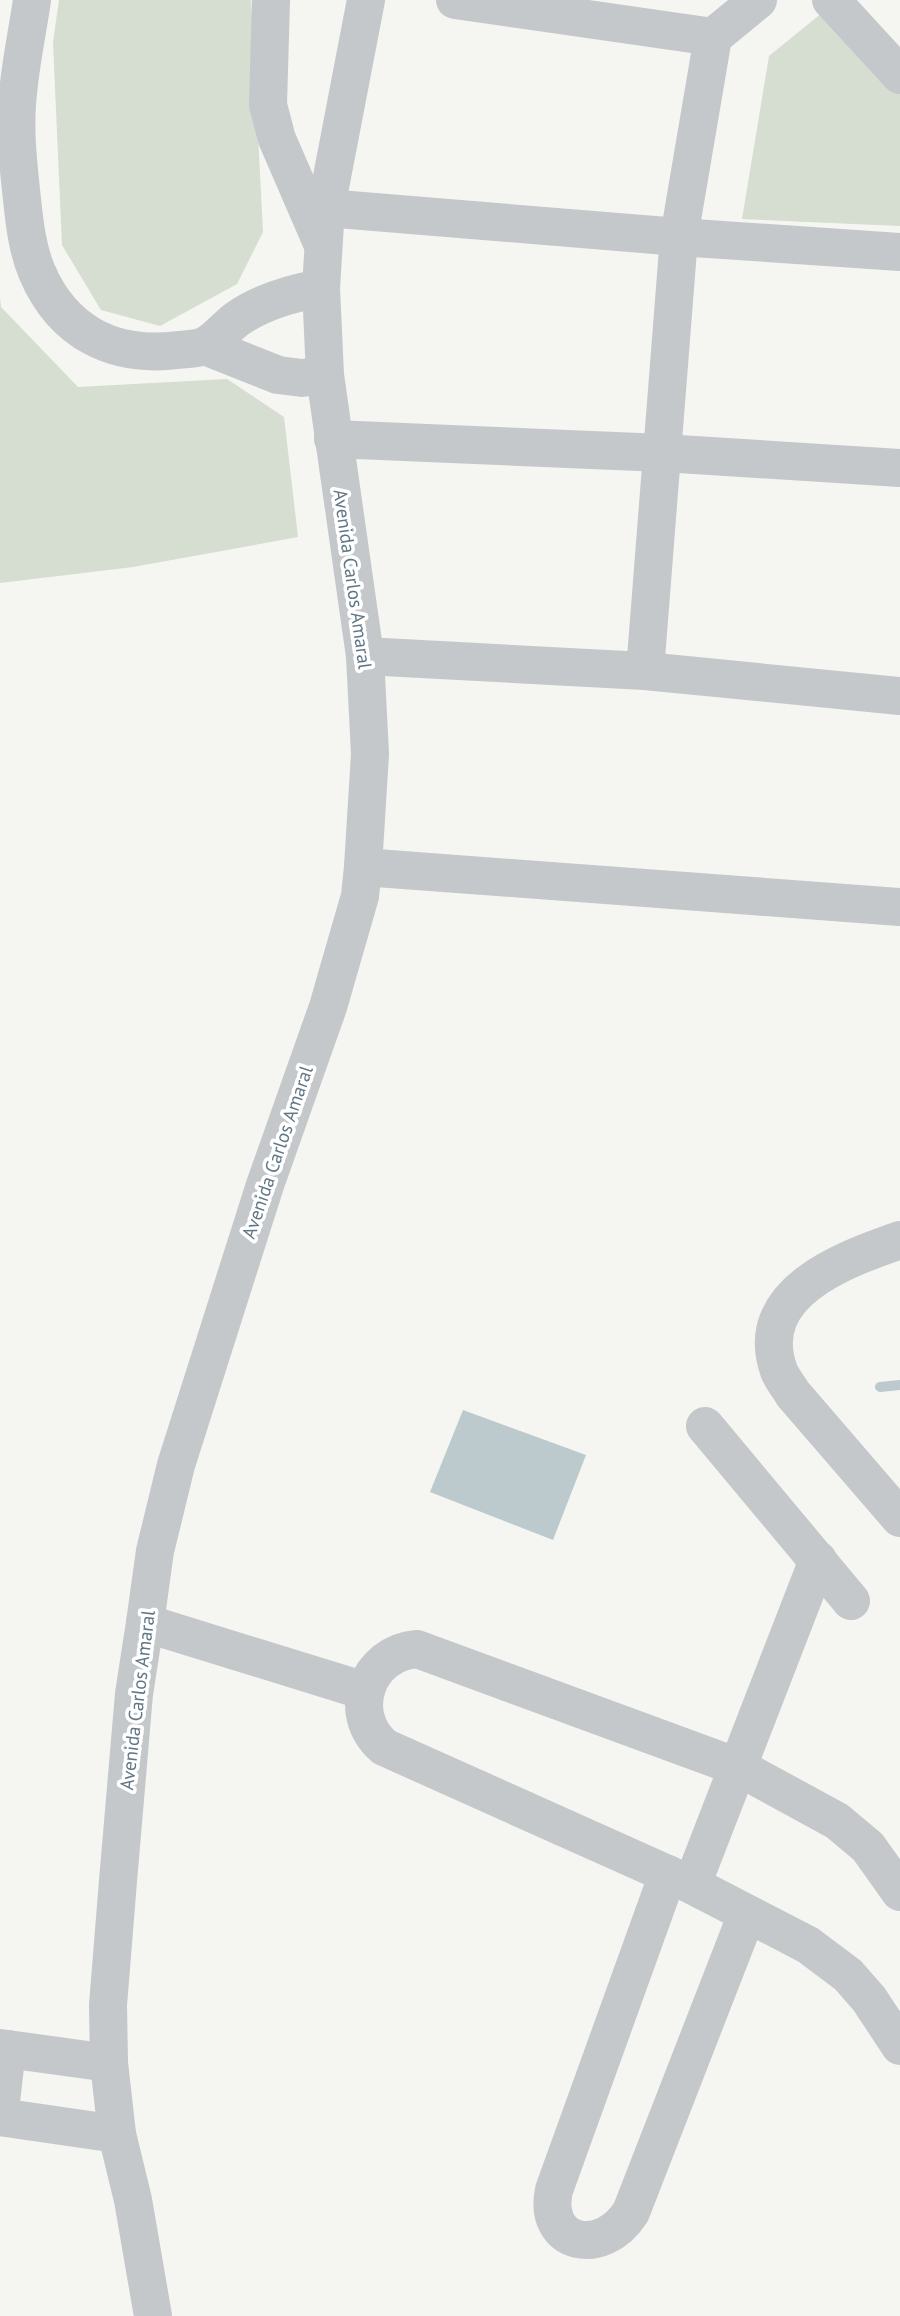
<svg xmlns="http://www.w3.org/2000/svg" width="900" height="2316" viewBox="0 0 900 2316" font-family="'PT Sans',sans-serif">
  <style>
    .green { fill: #d6ddd1 }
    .water { fill: #bccace }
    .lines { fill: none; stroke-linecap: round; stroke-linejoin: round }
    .stream { stroke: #bccace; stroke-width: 10 }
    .minor { stroke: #c4c8cb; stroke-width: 38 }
    .labels { text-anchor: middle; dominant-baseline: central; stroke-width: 7; stroke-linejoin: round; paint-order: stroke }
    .street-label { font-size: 19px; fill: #617685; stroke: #fff }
  </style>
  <rect width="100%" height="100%" fill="#f5f5f1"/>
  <g class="green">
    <polygon points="59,0 251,0 263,232 237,284 160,326 101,310 62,245 53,42"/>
    <polygon points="833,4 900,91 900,226 742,219 769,56"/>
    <polygon points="0,298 1,307 78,387 227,379 284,417 298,537 133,567 0,583"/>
  </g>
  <polygon class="water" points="463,1410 586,1455 553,1540 430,1492"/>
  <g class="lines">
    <polyline class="stream" points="880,1387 900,1385"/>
    <g class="minor">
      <path d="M32,0C27,35 19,70 17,105C15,133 18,162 21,190C24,217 26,246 37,272C63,333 114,358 178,350C186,349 197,349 204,346C216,341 226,327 237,319C261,302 293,293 321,288"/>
      <polyline points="271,0 268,105 277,139 322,243"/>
      <polyline points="455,0 713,37"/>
      <polyline points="831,0 900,75"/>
      <polyline points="326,208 679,237 900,252"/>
      <polyline points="205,346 278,375 302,378 325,375"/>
      <polyline points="333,439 663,453 900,468"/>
      <polyline points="365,656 645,671 900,696"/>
      <polyline points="645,671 679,237 713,37 758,0"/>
      <polyline points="363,867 900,907"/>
      <path d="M900,1240C843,1260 751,1293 779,1371C782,1379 789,1387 793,1394L900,1518"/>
      <polyline points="705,1426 851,1601"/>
      <polyline points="145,1623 365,1691"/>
      <path d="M668,1874L554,2190C542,2245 602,2258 631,2212L747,1914"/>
      <polyline points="692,1885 818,1560"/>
      <path d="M900,1892L868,1847L837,1821L738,1767L417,1649C367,1653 345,1713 384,1747L692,1885L808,1945L848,1975L869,1999L900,2046"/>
      <polyline points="0,2048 109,2063"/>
      <polyline points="0,2110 7,2049"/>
      <polyline points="0,2117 117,2134"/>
      <polyline points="153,2316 133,2200 117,2134 109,2063 108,2005 118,1881 134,1694 145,1623 155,1551 176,1465 265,1185 328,1007 360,896 363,867 370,754 365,656 325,375 321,288 326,208 366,0"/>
    </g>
  </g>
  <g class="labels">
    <g class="street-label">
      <text transform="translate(353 579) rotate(82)">Avenida Carlos Amaral</text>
      <text transform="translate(277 1152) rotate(-71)">Avenida Carlos Amaral</text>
      <text transform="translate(137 1700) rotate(-83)">Avenida Carlos Amaral</text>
    </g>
  </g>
</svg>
